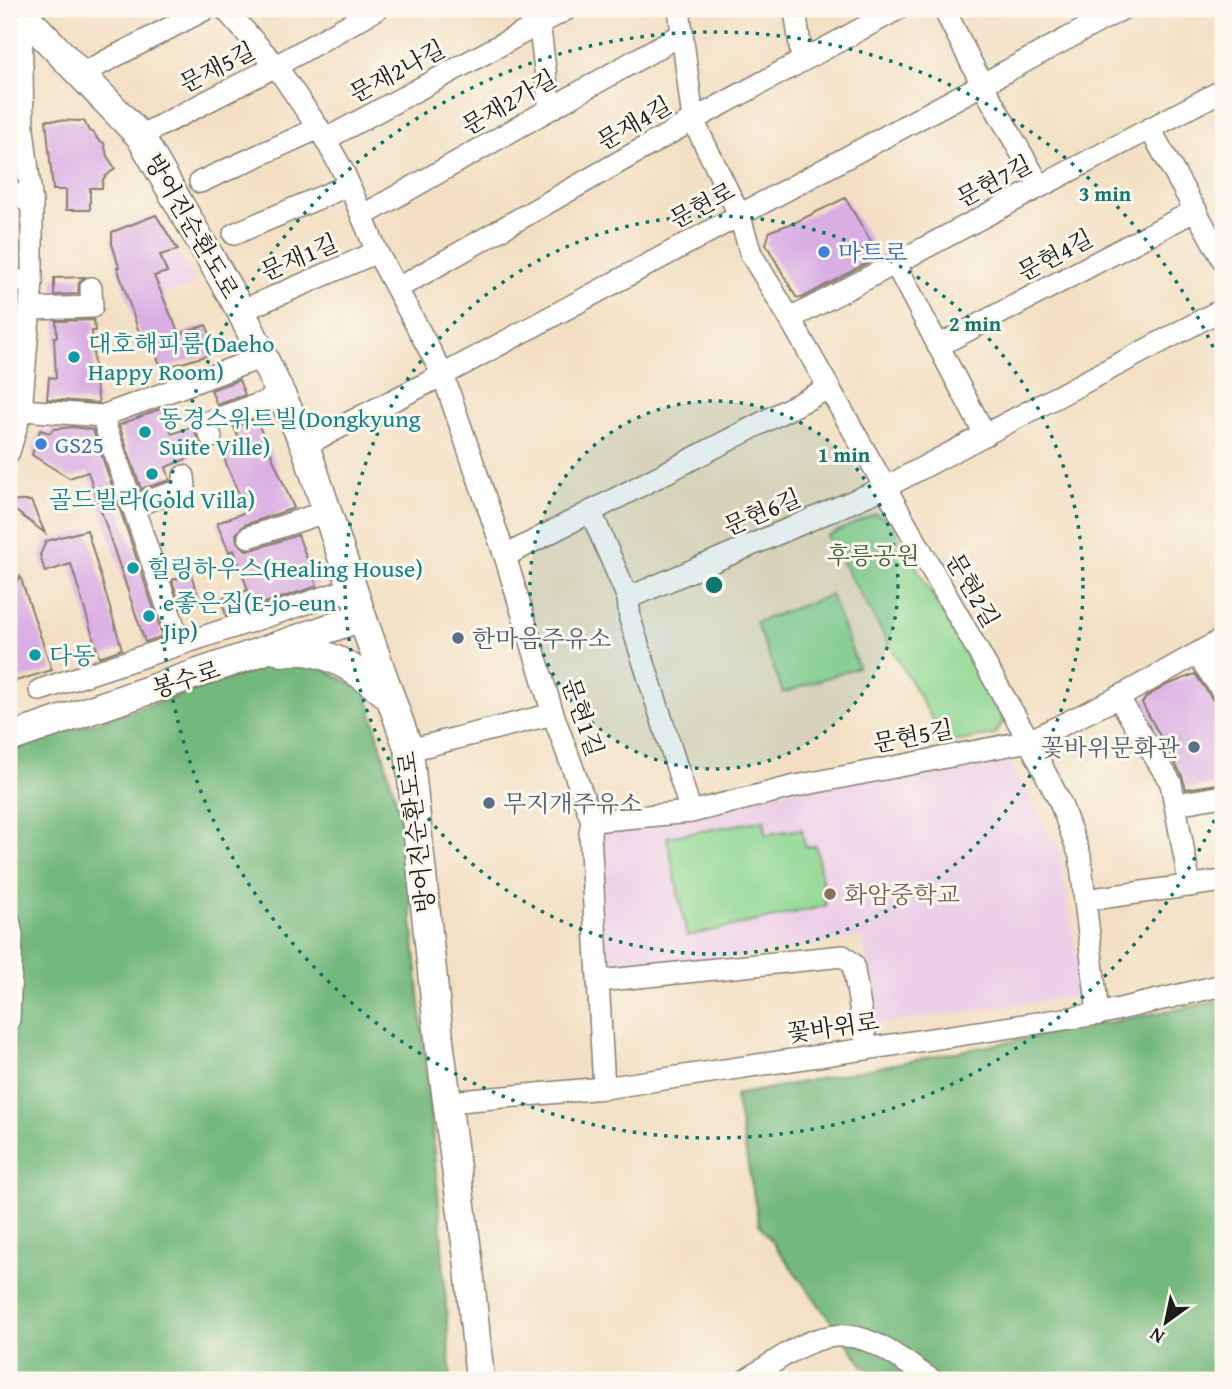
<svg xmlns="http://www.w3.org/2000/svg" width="1232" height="1389" viewBox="0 0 1232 1389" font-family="'Gentium Book Plus','Noto Serif KR',serif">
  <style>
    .built { fill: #edd0e8 }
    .green { fill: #8fd792; stroke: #567a57; stroke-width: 2 }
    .forest { fill: #73b87c; stroke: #486a4c; stroke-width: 2 }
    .building { fill: #daaee4 }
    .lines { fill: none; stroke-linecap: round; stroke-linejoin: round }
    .minor-casing { stroke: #887e70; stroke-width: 24 }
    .major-casing { stroke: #887e70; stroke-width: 31 }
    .minor { stroke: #fff; stroke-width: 21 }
    .major { stroke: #fff; stroke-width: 28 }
    .ring { fill: none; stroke: #0f766e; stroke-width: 3.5; stroke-dasharray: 3.5 7 }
    .shop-dot { fill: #3f7fe0; stroke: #fbf7ec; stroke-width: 2.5 }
    .culture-dot { fill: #0f9aa8; stroke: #fbf7ec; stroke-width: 2.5 }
    .service-dot { fill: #5c6f8a; stroke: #fbf7ec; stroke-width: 2.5 }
    .education-dot { fill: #8d6e63; stroke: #fbf7ec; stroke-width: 2.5 }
    .labels { text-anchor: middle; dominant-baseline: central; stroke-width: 6; stroke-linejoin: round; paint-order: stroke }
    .street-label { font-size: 24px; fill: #1c1c1c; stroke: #fbf7ec }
    .shop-label { font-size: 24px; fill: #366cbe; stroke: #fbf7ec; text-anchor: start }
    .culture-label { font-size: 24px; fill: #0d838f; stroke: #fbf7ec; text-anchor: start }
    .park-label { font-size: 24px; fill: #445d45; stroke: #fbf7ec }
    .service-label { font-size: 24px; fill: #4e5e75; stroke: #fbf7ec; text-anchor: start }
    .education-label { font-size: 24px; fill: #785e54; stroke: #fbf7ec; text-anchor: start }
    .centre { fill: #0f766e; stroke: #fbf7ec; stroke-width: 3.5 }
    .ring-label { font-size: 21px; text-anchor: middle; font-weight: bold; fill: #0f766e; stroke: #fbf7ec; stroke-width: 6; stroke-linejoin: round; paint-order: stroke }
  </style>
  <rect width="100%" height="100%" fill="#fbf7ec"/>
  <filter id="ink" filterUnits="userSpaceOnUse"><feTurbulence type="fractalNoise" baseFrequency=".0143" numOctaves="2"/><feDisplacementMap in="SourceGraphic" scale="14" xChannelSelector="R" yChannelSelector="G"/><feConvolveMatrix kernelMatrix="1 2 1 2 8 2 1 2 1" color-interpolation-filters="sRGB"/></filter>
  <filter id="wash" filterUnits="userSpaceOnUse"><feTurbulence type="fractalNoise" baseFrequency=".00686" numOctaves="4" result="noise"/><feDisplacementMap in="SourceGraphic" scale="28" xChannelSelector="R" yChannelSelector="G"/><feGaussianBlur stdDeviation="1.57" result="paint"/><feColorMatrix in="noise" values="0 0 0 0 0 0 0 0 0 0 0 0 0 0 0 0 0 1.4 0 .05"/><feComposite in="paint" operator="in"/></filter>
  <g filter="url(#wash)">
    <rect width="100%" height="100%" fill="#f3e0c4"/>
    <g class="built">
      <polygon points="178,252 197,285 163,294 176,328 141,338 117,267"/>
      <polygon points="1003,749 1059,850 1084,997 1062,998 875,1025 863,937 603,979 588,829"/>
    </g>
    <g class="green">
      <polygon points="875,514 889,520 1002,716 1002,724 994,735 946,743 827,536"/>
      <polygon points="831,595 858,667 783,693 756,622"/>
      <polygon points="764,820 766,834 802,829 805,847 816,846 826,906 687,936 667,837"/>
    </g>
    <g class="forest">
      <polygon points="300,656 366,692 403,825 440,1215 451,1380 9,1380 9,750"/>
      <polygon points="1223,1000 1223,1380 887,1380 864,1366 759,1224 735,1095"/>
    </g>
    <g id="blocks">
      <g class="building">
        <polygon points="46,120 84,121 89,131 94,133 98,140 104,143 107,156 115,168 103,179 102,188 90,188 90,210 66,210 66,190 53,190"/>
        <polygon points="845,198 880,256 802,298 796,297 766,244 770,231 796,222"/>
        <polygon points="156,215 178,250 160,255 167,272 154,276 179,334 206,325 218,352 162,369 148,336 141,338 117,267 119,267 112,244 112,232"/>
        <polygon points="84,277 79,283 78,294 54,295 54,278"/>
        <polygon points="94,320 95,331 92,331 95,383 99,403 47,399 49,377 56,378 54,337 57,337 56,321"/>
        <polygon points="239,380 245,395 217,405 211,390"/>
        <polygon points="162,408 172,434 193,426 199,443 209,450 166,467 170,480 141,489 119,425"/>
        <polygon points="256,419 294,508 244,525 236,534 237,542 246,550 252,550 298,535 317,586 226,616 221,599 248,590 234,550 229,552 217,523 246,512 221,451 241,443 234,427"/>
        <polygon points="73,427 93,430 163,636 145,642 88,472 69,478 32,455 40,430 50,433 53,429"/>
        <polygon points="9,501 31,501 45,533 9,506"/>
        <polygon points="87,530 122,649 99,657 71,564 45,572 40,555 46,541"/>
        <polygon points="191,574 200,602 181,608 172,580"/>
        <polygon points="20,576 52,670 9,683 9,593"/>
        <polygon points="1195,674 1213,700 1223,705 1223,783 1186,789 1182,776 1142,703 1146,697 1167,685"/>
      </g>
    </g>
  </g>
  <g filter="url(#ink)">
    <use href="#blocks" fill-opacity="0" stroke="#887e70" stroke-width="2"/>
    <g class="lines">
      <g class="minor-casing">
        <g id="minor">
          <polyline points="225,9 276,66 323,135 344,173 377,252 443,375 505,556 553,714 592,821 590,833 604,1088"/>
          <polyline points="679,9 693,120 739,214 751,254 790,319 1029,741 1060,802 1080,856 1098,1014"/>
          <polyline points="795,9 802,60"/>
          <polyline points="944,9 982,84 1040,186"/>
          <polyline points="538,14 550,109"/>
          <polyline points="81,74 206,9"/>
          <polyline points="1150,129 1223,260"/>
          <polyline points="140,136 276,66 377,9"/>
          <polyline points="326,139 567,9"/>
          <polyline points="200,182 319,128"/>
          <polyline points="9,191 32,204"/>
          <polyline points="362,216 682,34"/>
          <polyline points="234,234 349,185"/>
          <polyline points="895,263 985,435"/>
          <polyline points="9,280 32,282"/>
          <polyline points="398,288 693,120 898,9"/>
          <polyline points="30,309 92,307 91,288"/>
          <polyline points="241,311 377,252"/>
          <polyline points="790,319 1223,90"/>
          <polyline points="938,346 1196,210"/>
          <polyline points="9,409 102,416 263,357"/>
          <polyline points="102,416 180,644"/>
          <polyline points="211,437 205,423 282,396"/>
          <polyline points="305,445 443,375 1122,9"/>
          <polyline points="9,452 21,411 32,282 32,204 23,129 21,9"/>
          <polyline points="132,506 185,489 184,476"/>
          <polyline points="591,512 628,598"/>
          <polyline points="249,537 328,511"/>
          <polyline points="505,556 829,388"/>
          <polyline points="1197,654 1223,692"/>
          <polyline points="40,690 353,588"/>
          <polyline points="1118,697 1171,783 1190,886"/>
          <polyline points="409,750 553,714"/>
          <polyline points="1176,804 1223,796"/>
          <polyline points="691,812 630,619 628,598 884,488 1223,309"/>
          <polyline points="592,821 691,812 796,786 1029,741 1121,696 1223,639"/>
          <polyline points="1085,900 1223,881"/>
          <polyline points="9,920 12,935 9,1020"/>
          <polyline points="599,981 843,956 853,964 867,1049"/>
          <polyline points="448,1102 604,1088 1098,1014 1223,985"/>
          <path d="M746,1380C785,1356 825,1320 873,1343C894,1352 913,1368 932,1380"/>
        </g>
      </g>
      <g class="major-casing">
        <g id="major">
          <polyline points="18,9 140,136 241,311 305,445 362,617 409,750 440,1048 468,1258 480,1380"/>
          <path d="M282,652C325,644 359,672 390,697"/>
          <polyline points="9,738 362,617"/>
        </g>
      </g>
      <use href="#minor" class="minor"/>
      <use href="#major" class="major"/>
    </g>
  </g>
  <circle cx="714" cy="585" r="184" fill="#0f766e" fill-opacity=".12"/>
  <g class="ring">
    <circle cx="714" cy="585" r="184"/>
    <circle cx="714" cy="585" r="369"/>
    <path d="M1223 801A553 553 0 1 1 1223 369"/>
  </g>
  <g class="shop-dot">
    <circle cx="824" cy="252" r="7"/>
    <circle cx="41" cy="444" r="7"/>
  </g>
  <g class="culture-dot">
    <circle cx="74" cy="357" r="7"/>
    <circle cx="145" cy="432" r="7"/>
    <circle cx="152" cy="474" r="7"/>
    <circle cx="133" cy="568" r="7"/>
    <circle cx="149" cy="616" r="7"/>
    <circle cx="35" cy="655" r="7"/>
  </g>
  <g class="service-dot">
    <circle cx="458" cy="638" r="7"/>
    <circle cx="1194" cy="747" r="7"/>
    <circle cx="489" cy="803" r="7"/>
  </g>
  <circle class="education-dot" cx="830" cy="894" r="7"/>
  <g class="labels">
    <g class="street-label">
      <text transform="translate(217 67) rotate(-27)">문재5길</text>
      <text transform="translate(397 71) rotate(-28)">문재2나길</text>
      <text transform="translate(509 102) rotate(-30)">문재2가길</text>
      <text transform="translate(634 123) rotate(-30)">문재4길</text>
      <text transform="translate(994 181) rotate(-28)">문현7길</text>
      <text transform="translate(702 205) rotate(-28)">문현로</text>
      <text transform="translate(192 226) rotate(60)">방어진순환도로</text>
      <text transform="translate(1055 255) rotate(-28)">문현4길</text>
      <text transform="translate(299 257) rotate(-23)">문재1길</text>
      <text transform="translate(762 512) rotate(-23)">문현6길</text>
      <text transform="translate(973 590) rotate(60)">문현2길</text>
      <text transform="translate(186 679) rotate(-18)">봉수로</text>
      <text transform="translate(583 717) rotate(71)">문현1길</text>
      <text transform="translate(913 736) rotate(-11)">문현5길</text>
      <text transform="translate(416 832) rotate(-97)">방어진순환도로</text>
      <text transform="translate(833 1027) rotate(-8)">꽃바위로</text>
    </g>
    <g class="shop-label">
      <text x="838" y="252">마트로</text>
      <text x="55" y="444">GS25</text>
    </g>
    <g class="culture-label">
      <text x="88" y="343">대호해피룸(Daeho<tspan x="88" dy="28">Happy Room)</tspan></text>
      <text x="159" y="418">동경스위트빌(Dongkyung<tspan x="159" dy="28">Suite Ville)</tspan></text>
      <text x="152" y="499" text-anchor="middle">골드빌라(Gold Villa)</text>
      <text x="147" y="568">힐링하우스(Healing House)</text>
      <text x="163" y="602">e좋은집(E-jo-eun<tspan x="163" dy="28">Jip)</tspan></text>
      <text x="49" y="655">다동</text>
    </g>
    <g class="park-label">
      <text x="873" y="555">후릉공원</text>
    </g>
    <g class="service-label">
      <text x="472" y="638">한마음주유소</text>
      <text x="1180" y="747" text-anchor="end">꽃바위문화관</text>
      <text x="503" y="803">무지개주유소</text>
    </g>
    <g class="education-label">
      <text x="844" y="894">화암중학교</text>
    </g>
  </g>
  <circle cx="714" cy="585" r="10" class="centre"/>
  <g class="ring-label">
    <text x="1105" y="201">3 min</text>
    <text x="975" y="331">2 min</text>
    <text x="844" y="462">1 min</text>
  </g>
  <rect width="1232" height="1389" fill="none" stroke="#fbf7ec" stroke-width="35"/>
  <g transform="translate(1166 1322) rotate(213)" stroke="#fbf7ec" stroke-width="5" paint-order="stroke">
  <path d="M0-5L12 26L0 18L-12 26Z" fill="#1c1c1c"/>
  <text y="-10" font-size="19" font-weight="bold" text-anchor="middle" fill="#1c1c1c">N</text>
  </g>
</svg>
